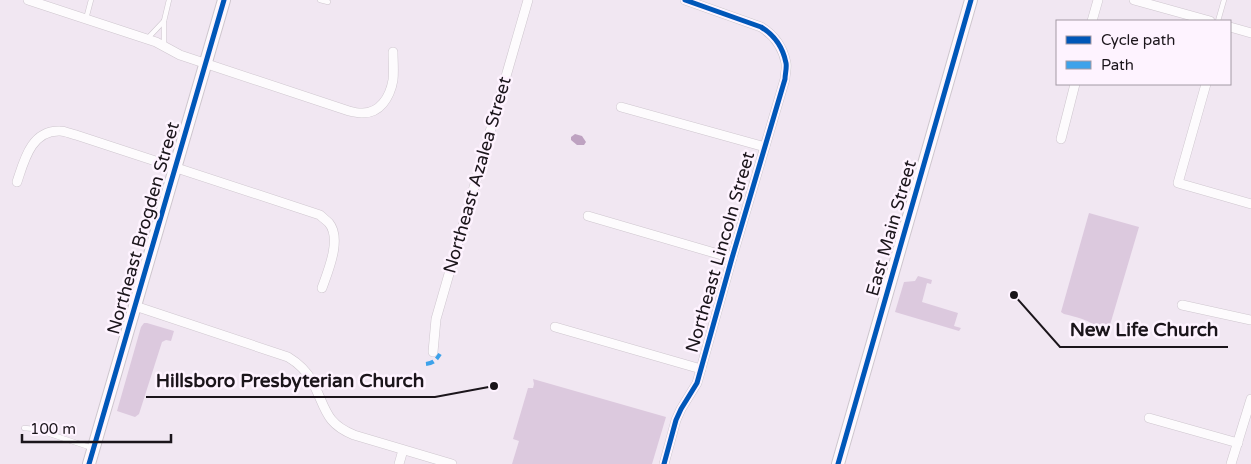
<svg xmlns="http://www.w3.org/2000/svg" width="1251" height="464" viewBox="0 0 1251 464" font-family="'Varela Round',sans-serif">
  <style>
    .green { fill: #dcc9de }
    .water { fill: #bea2c1 }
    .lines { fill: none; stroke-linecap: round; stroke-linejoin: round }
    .lane-casing { stroke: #cec6ce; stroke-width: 5.5 }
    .street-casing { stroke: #cec6ce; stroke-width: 10 }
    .secondary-casing { stroke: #cec6ce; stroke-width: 14 }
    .lane { stroke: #fdfbfd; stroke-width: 4.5 }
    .street { stroke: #fdfbfd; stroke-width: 9 }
    .secondary { stroke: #fdfbfd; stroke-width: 12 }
    .quiet { stroke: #3da2ea; stroke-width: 4; stroke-dasharray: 8 4; stroke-linecap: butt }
    .cycleway-casing { stroke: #fef3ff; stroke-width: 8 }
    .cycleway { stroke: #0057b8; stroke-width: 5 }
    .labels { text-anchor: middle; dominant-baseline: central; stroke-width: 5; stroke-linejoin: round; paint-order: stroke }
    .street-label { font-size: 18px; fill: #1b151b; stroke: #fef3ff }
    .leader { fill: none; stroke: #1b151b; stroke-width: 2 }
    .callout-dot { fill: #1b151b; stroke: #fef3ff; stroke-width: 2 }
    .callout-label { font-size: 19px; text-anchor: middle; font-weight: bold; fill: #1b151b; stroke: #fef3ff; stroke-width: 5; stroke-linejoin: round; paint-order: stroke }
  </style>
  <rect width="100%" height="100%" fill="#f1e7f2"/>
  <g class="green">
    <path d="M1089,213L1139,227L1110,325L1106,328L1098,329C1090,319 1075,317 1064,314L1061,312Z"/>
    <polygon points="918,276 932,280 931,284 927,283 922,302 958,313 954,326 961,328 959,331 895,312 904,282 915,281"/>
    <polygon points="144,323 147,323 174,331 171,341 166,340 162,342 139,414 135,417 117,411 141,327"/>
    <polygon points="533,379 666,417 652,464 512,464 519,441 513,439 528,388 533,388 534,384"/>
  </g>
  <polygon class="water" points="575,134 582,136 586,142 584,145 577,145 571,140 571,137"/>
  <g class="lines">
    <g class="lane-casing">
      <g id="lane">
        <polyline points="320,0 328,2"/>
        <polyline points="86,19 91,0"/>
        <polyline points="1218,21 1224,0"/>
        <polyline points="147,39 164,21"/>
        <polyline points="164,45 164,21 169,0"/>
        <polyline points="24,428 35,429 92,448"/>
      </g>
    </g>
    <g class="street-casing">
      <g id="street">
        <path d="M28,0L156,42L180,55L349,111C353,112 357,113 361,113C380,114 390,97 393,80C394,71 393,61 393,52"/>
        <polyline points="1134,0 1210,21"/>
        <polyline points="1092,21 1098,0"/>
        <polyline points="1230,27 1251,33"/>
        <polyline points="1206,84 1178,183 1251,204"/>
        <polyline points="621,107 765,147"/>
        <polyline points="1061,139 1075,84"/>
        <path d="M17,182C24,161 31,130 60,131C65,131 71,134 76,135L320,215C323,218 326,220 329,223C342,239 328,271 322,288"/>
        <polyline points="588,216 732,258"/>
        <polyline points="1182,305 1251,320"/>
        <path d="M135,306L288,357C298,363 306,370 312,381C326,407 324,423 354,435L452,464"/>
        <polyline points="555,327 701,369"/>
        <polyline points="433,352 436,319 528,0"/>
        <polyline points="1149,418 1238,443"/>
        <polyline points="399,464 403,450"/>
        <path d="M664,464L676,420L681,409L697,383L732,258L785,79C785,74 787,68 786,63C783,48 774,35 761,27L685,0"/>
        <polyline points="1231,464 1251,399"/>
      </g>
    </g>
    <g class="secondary-casing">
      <g id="secondary">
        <polyline points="89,464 224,0"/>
        <polyline points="838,464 971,0"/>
      </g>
    </g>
    <use href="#lane" class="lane"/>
    <use href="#street" class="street"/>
    <use href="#secondary" class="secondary"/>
    <path class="quiet" d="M426,364C434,363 436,360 440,354"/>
    <g class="cycleway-casing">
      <g id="cycleway">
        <polyline points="89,464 224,0"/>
        <path d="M664,464L676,420L681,409L697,383L732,258L785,79C785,74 787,68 786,63C783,48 774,35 761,27L685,0"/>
        <polyline points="838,464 971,0"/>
      </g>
    </g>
    <use href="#cycleway" class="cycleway"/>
  </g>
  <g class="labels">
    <g class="street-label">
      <text transform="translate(477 175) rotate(-74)">Northeast Azalea Street</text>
      <text transform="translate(143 228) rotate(-74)">Northeast Brogden Street</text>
      <text transform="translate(891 228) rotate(-74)">East Main Street</text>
      <text transform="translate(720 252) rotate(-74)">Northeast Lincoln Street</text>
    </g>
  </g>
  <path class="leader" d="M1014 295L1060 347H1228M494 386L435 397H146"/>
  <g class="callout-dot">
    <circle cx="1014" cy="295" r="5"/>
    <circle cx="494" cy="386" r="5"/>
  </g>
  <g class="callout-label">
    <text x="1144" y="336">New Life Church</text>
    <text x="290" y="387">Hillsboro Presbyterian Church</text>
  </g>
  <rect x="1056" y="20" width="175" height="65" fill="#fef3ff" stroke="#a39aa4"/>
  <rect x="1066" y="36" width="25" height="8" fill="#0057b8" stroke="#a39aa4"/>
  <text x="1101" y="45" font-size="15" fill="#1b151b">Cycle path</text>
  <rect x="1066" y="61" width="25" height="8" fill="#3da2ea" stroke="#a39aa4"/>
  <text x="1101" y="70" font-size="15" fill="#1b151b">Path</text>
  <path d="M22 434v8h149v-8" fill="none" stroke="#1b151b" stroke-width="2.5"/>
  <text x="30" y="434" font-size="15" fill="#1b151b" stroke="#fef3ff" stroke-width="4" paint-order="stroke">100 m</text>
</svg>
